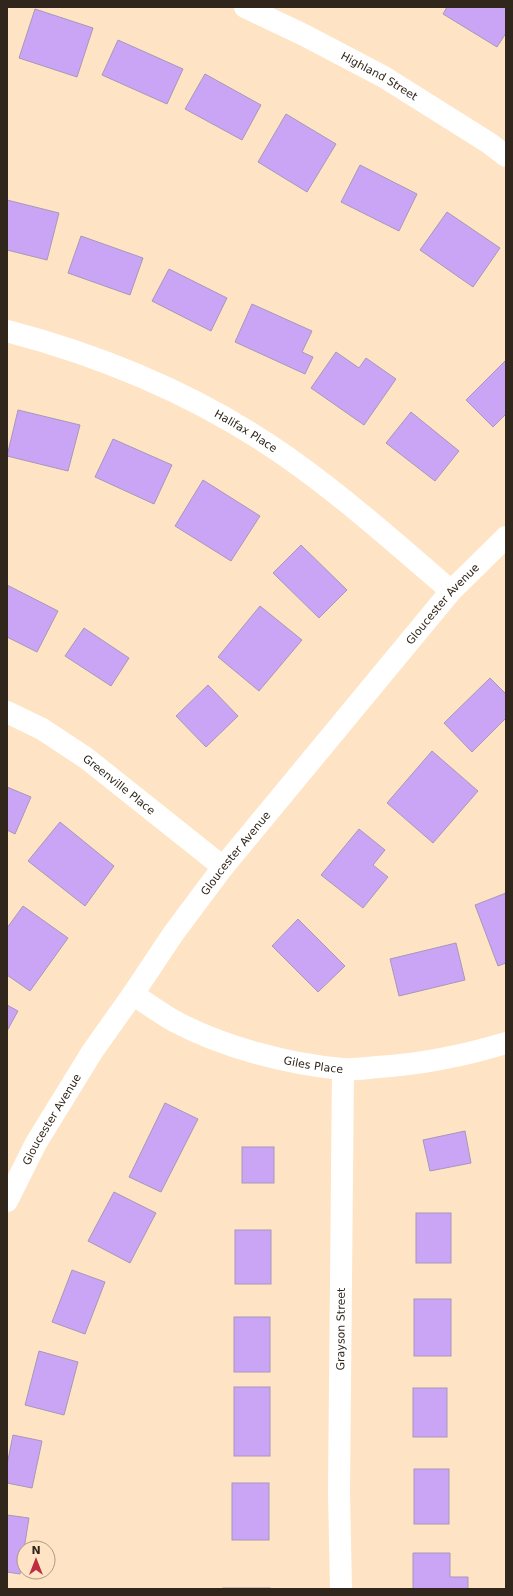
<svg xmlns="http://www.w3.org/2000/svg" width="513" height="1596" viewBox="0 0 513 1596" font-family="'DejaVu Sans',sans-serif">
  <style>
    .building { fill: #caa5f6; stroke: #a698b9 }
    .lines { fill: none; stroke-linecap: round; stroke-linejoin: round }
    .minor { stroke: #fff; stroke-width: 22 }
    .tertiary { stroke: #fff; stroke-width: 22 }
    .labels { text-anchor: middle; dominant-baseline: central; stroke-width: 4; stroke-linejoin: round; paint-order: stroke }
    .street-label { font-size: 11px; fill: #30261b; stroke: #fee4c5 }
  </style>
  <rect width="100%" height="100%" fill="#fee4c5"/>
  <g class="building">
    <polygon points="447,7 506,7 506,33 497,47 443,14"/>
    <polygon points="35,9 93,28 77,77 19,58"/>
    <polygon points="118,40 183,69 167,104 102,75"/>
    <polygon points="205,74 261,105 242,140 185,109"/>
    <polygon points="286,114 336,144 307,192 258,162"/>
    <polygon points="360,165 417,194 399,231 341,202"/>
    <polygon points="7,200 59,213 47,260 7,250"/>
    <polygon points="447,212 500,248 473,287 420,250"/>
    <polygon points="81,236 143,258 130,295 68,273"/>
    <polygon points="169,269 227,298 211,331 152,301"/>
    <polygon points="252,304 312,331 302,352 313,357 305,374 235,342"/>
    <polygon points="336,352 359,368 366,358 396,379 364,425 311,388"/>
    <polygon points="506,360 506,414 493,427 466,400"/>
    <polygon points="18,410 80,425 68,471 7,456"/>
    <polygon points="411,412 459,451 435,481 386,443"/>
    <polygon points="113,439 172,465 154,504 95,477"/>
    <polygon points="203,480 260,516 231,561 175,526"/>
    <polygon points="301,545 347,590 319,618 273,573"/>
    <polygon points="7,585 58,611 37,652 7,637"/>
    <polygon points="260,606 302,640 259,691 218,657"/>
    <polygon points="84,628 129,658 111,686 65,656"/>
    <polygon points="490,678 506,694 506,718 472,752 444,723"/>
    <polygon points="208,685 238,716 206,747 176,716"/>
    <polygon points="432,751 478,791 433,843 387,803"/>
    <polygon points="7,787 31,797 15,834 7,830"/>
    <polygon points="60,822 114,866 85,906 28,861"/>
    <polygon points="359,829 385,850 373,865 388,877 363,908 321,875"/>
    <polygon points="506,893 506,963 498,966 475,905"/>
    <polygon points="23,906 68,938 30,991 7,975 7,928"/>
    <polygon points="298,919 345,966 318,992 272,946"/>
    <polygon points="456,943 465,980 399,996 390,959"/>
    <polygon points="7,1005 18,1011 7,1031"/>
    <polygon points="165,1103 198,1119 161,1192 129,1177"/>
    <polygon points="465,1131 471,1163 430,1171 423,1140"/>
    <rect x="242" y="1147" width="32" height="36"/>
    <polygon points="114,1192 156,1213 130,1263 88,1241"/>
    <rect x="416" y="1213" width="35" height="50"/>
    <rect x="235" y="1230" width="36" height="54"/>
    <polygon points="72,1270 105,1282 85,1334 52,1322"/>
    <rect x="414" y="1299" width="37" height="57"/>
    <rect x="234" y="1317" width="36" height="55"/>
    <polygon points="39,1351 78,1362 64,1415 25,1405"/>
    <rect x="234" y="1387" width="36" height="69"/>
    <rect x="413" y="1388" width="34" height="49"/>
    <polygon points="13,1435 42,1441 32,1488 7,1483 7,1465"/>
    <rect x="414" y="1469" width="35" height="55"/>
    <rect x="232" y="1483" width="37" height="57"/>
    <polygon points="7,1515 29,1518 20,1574 7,1572"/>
    <polygon points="413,1553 450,1553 450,1577 468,1577 468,1589 413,1589"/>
    <rect x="223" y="1588" width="47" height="1"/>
  </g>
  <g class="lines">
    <g class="minor">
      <path id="s1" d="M7,331C106,357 203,398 287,457C345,498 398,545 451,591"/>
      <path id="s2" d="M7,712L42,729L86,758L223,867"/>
      <path id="s3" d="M133,994C146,1003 160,1013 174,1021C223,1047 287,1064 342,1069C354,1070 367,1068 378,1067C424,1064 463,1056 506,1043"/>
      <path id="s4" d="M7,1201L36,1143L92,1052L133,994L173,934L223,867L451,591L506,537"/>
      <path id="s5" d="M341,1589L339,1492L343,1069"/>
    </g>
    <path class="tertiary" id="s6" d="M245,7L304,35L384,77L489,143L506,156"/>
  </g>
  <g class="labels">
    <g class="street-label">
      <text stroke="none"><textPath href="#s6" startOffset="151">Highland Street</textPath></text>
      <text stroke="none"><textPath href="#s1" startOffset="260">Halifax Place</textPath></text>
      <text stroke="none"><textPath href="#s4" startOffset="741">Gloucester Avenue</textPath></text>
      <text stroke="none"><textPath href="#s2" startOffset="134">Greenville Place</textPath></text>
      <text stroke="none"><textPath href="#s4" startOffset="417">Gloucester Avenue</textPath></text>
      <text stroke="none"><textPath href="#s3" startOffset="196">Giles Place</textPath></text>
      <text stroke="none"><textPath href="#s4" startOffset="93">Gloucester Avenue</textPath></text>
      <text stroke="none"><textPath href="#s5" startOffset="260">Grayson Street</textPath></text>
    </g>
  </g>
  <rect width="513" height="1596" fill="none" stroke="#30261b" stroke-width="16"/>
  <g transform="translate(36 1560)"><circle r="19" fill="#fee4c5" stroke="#ac9881"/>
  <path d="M0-3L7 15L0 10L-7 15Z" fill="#be2d40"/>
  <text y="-6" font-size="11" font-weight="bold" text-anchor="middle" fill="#30261b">N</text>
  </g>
</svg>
